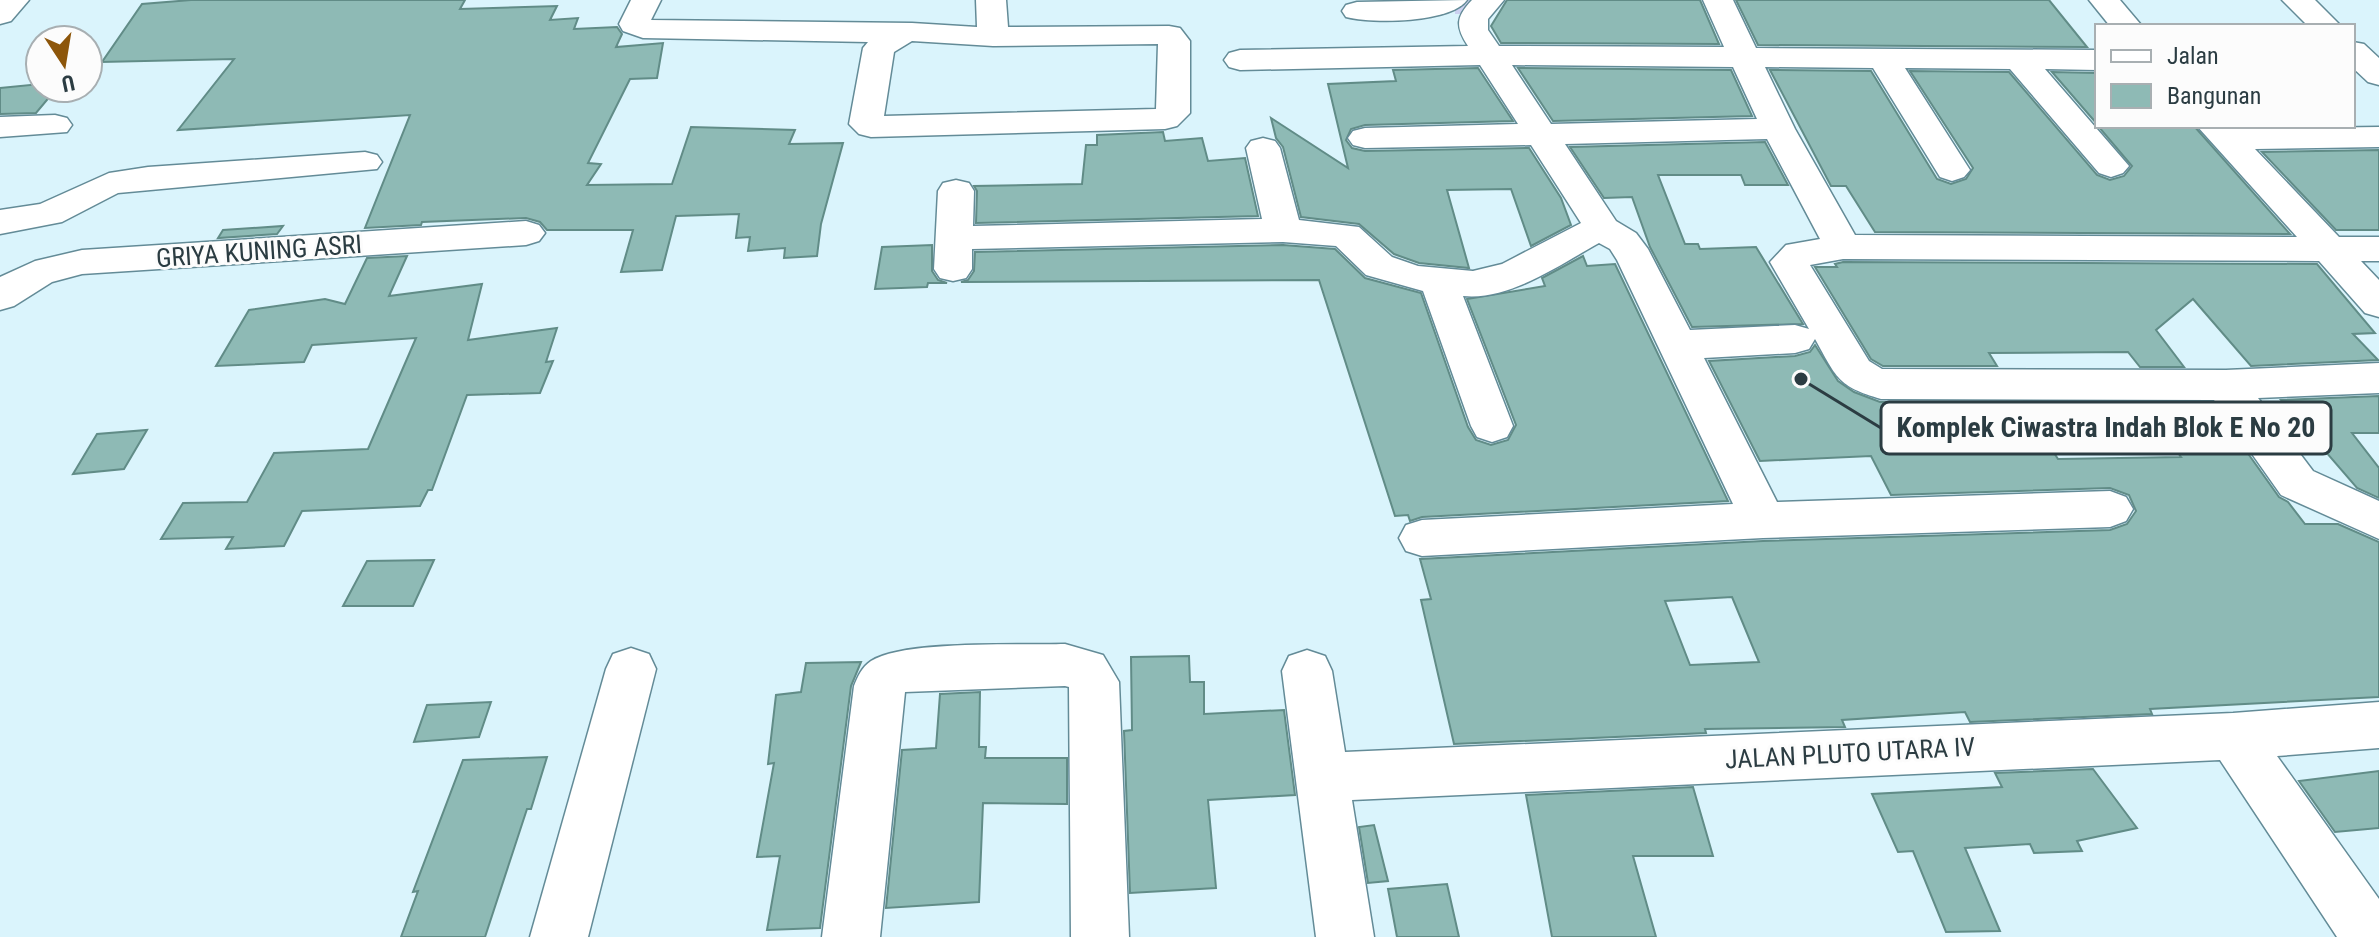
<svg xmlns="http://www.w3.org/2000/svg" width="2379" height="937" viewBox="0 0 2379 937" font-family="'Roboto Condensed',sans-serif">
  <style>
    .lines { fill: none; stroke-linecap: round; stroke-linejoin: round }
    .stream { fill: #ccd1f1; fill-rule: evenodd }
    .building { fill: #8ebab5; stroke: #618c87; stroke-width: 2; fill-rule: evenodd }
    .minor-casing { stroke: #638b97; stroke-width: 3 }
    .minor { fill: #fff; fill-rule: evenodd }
    .labels { text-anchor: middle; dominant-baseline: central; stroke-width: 6; stroke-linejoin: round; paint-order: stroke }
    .street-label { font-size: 26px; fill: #2b3c42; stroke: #fcfcfc }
    .leader { fill: none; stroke: #2b3c42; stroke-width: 3 }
    .callout-dot { fill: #2b3c42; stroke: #fcfcfc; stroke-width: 3 }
    .callout { fill: #fcfcfc; stroke: #2b3c42; stroke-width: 3 }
    .callout-label { font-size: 28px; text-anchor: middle; font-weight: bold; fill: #2b3c42 }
  </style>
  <rect width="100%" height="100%" fill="#daf4fc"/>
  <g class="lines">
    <polygon class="stream" points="1466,0 1475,0 1461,14 1455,14 1455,10"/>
  </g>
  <g class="building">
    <polygon points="191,0 465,0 460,9 557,6 550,20 578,18 574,29 617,27 622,34 616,47 663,43 657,78 630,79 588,163 601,164 587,185 672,184 691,127 795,130 789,144 843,143 821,224 817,256 784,258 785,248 748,251 750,237 736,238 739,214 676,216 662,270 621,272 633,230 547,230 540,222 526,218 422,222 421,225 365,228 410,115 178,130 234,59 102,62 142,4"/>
    <polygon points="1507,0 1700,0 1719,44 1501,43 1491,26"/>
    <polygon points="1736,0 2049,0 2087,47 1758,45"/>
    <polygon points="1478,68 1513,121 1365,125 1351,129 1346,140 1352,148 1365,151 1529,148 1561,198 1571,225 1531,246 1511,189 1447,190 1469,268 1419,263 1394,254 1359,224 1301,217 1283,147 1276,138 1271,118 1348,168 1328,84 1396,81 1393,70"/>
    <polygon points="1518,68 1731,70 1752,116 1553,121"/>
    <polygon points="1770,70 1871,71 1937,179 1951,184 1966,179 1973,168 1910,71 2009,72 2097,175 2110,180 2124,176 2132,166 2098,126 2194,126 2290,234 1875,232 1846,186 1831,186"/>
    <polygon points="2052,72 2097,73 2097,124"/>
    <polygon points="40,84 40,88 57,88 36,113 0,114 0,88"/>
    <polygon points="1163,132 1165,141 1202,138 1208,161 1245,158 1258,216 976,223 977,191 974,186 1082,184 1086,145 1097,145 1097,135"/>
    <polygon points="1765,142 1788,185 1745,185 1741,175 1658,175 1685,244 1698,244 1700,249 1756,247 1803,324 1692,327 1650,247 1632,197 1604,198 1570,147"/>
    <polygon points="2379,150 2379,230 2336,230 2262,152"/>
    <polygon points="283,226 277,234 218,238 223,230"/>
    <polygon points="932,245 932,271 938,280 947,283 928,283 927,287 875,289 882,247"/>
    <polygon points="1283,245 1335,249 1365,278 1421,293 1468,427 1476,440 1491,445 1508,440 1516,425 1467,299 1545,286 1542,278 1583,256 1587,266 1615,264 1728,501 1422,517 1410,521 1408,515 1395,516 1319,280 961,282 968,280 974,271 975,252"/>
    <polygon points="407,256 389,296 482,284 468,340 557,328 546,362 553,361 540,393 467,395 432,490 428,490 420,506 302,511 284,546 226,549 233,537 161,539 183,503 247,502 274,453 368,449 416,338 312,345 304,362 216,366 249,310 325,299 345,304 367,258"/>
    <polygon points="1843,262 2317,264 2375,333 2353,334 2378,360 2251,366 2193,299 2156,330 2184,367 2140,367 2128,352 1989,353 1997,366 1883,366 1871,359 1815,267 1837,267 1835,264"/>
    <path d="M1815,345L1838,381L1854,392L1880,402H2021L2058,459L2181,457L2160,429L2164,428L2154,414L2179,413L2170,403H2212L2279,497L2288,502L2305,524H2338L2379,542V697L2150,709L2152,714L1970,722L1965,712L1842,720L1845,727L1705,729L1706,733L1454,744L1421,600L1431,599L1420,559L1763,541L2110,530L2127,524L2136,511L2129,495L2110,488L1891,495L1871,456L1760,461L1709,361L1795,356L1810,352ZM1732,597L1759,662L1690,665L1665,601Z"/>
    <polygon points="2379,396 2379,433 2352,433 2379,468 2379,498 2357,488 2281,400"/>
    <polygon points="147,430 124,469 73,474 97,434"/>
    <polygon points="434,560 413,606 343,606 367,561"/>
    <polygon points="1189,656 1190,682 1204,682 1204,714 1284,710 1295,795 1208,800 1216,888 1130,893 1124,731 1132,730 1131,657"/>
    <polygon points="861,662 851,686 820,928 767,930 780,856 757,857 774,763 768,764 776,695 801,692 806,663"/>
    <polygon points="980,692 979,747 986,747 985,758 1067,758 1067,804 983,803 979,902 886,908 902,750 936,748 940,694"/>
    <polygon points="491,702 479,737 414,742 427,705"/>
    <polygon points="547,757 531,809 527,809 485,937 401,937 418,891 413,892 463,760"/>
    <polygon points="2093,769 2137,828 2077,841 2082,851 2034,853 2030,844 1965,848 2000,931 1946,932 1913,851 1898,852 1872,794 2002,787 1995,773"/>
    <polygon points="2379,771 2379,828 2335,832 2299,781"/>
    <polygon points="1693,787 1713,856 1633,856 1656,937 1552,937 1526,795"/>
    <polygon points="1374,825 1388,881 1368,883 1359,827"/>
    <polygon points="1447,884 1459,937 1397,937 1388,889"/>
  </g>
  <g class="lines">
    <g class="minor-casing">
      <g id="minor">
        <polygon points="0,0 29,0 11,21 0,24"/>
        <path d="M631,0H661L651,20L912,23L977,27L976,0H1006L1008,27L1169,26L1180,28L1190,41V113L1177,126L1165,129L871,137L859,134L849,124L863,48L868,42L643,38L623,31L619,24ZM912,41L993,46L1158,44L1156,109L884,116L894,52Z"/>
        <path d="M1467,0C1451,23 1372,24 1346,17L1342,11L1346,5L1357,2Z"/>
        <path d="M1472,0H1504L1488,19V30L1499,46L1724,47L1703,0H1733L1756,48L2097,50V70L2045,69L2129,166L2123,173L2111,177L2099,173L2010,69L1905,68L1970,170L1964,177L1952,181L1940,177L1873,68L1765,67L1795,129L1855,235L2297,237L2197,126H2233L2235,129L2379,127V147L2255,149L2339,237H2379V261H2361L2379,280V317L2365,313L2319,261L1843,259L1810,265L1869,361L1882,369L2226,370L2379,363V393L2258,398L2313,471L2379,501V539L2281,495L2214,400L1881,399C1837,386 1837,378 1815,339L1809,349L1795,353L1704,358L1777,502L2110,491L2126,497L2133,509L2126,521L2110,527L1763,538L1422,556L1406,551L1399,538L1406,525L1422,520L1733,504L1617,260L1610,249L1599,243C1561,264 1509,301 1463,296L1513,426L1507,437L1492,442L1477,437L1471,426L1423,291L1366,275L1336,246L1283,242L972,249V269L966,278L953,281L940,278L934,269L938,191L943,183L956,180L969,183L974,191L973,226L1262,219L1246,148L1251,141L1263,138L1275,141L1280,148L1299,220L1359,227L1392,257L1418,266L1473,271L1502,264L1581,223L1531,145L1365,148L1353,145L1348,138L1353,131L1365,128L1518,124L1480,65L1240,70L1229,67L1224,60L1229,53L1240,50L1468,46C1455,26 1456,17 1472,0ZM1512,65L1733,67L1757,119L1551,124ZM1767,139L1820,239L1786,245L1770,262L1809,329L1795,325L1690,330L1648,249L1636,233L1616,221L1565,144Z"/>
        <polygon points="2089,0 2120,0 2142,26 2110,26"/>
        <polygon points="2282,0 2315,0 2341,26 2308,26"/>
        <polygon points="2353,42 2364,44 2379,58 2379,85 2368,82 2353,68"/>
        <polygon points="55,115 67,118 72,125 67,132 0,137 0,117"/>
        <polygon points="365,152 377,155 382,162 377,169 118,193 62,222 0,234 0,210 40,204 109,173 148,167"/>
        <polygon points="526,221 539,225 545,233 539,241 526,245 82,274 52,282 14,306 0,310 0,277 35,261 82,250"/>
        <path d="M1065,644L1103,655L1119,682L1129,937H1071L1069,687L1065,686L905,692L880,937H822L854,686C858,676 862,667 871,661C903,640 1022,645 1065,644Z"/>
        <polygon points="631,648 649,654 656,669 588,937 530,937 606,669 613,654"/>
        <polygon points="1307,650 1325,656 1332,671 1345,752 2233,713 2379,702 2379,748 2277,756 2379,899 2379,937 2337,937 2220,760 1352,800 1374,937 1316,937 1282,671 1289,656"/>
      </g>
    </g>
    <use href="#minor" class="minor"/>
  </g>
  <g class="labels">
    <g class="street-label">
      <text transform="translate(259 251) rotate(-4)">GRIYA KUNING ASRI</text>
      <text transform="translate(1850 753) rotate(-3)">JALAN PLUTO UTARA IV</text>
    </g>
  </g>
  <path class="leader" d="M1801 379L1881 428"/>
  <circle class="callout-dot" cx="1801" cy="379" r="8"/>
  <rect class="callout" x="1881" y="402" width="450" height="52" rx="8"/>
  <g class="callout-label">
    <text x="2106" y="437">Komplek Ciwastra Indah Blok E No 20</text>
  </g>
  <rect x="2095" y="24" width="260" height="104" fill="#fcfcfc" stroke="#a8afb2" stroke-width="2"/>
  <rect x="2111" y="50" width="40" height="12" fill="#ffffff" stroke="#a8afb2" stroke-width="2"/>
  <text x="2167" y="64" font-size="24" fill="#2b3c42">Jalan</text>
  <rect x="2111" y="84" width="40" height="24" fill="#8ebab5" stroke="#a8afb2" stroke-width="2"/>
  <text x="2167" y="104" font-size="24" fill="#2b3c42">Bangunan</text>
  <g transform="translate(64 64) rotate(168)"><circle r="38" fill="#fcfcfc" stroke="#a8afb2" stroke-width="2"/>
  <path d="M0-6L14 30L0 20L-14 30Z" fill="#8d560a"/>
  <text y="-12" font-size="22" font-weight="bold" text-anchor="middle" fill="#2b3c42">U</text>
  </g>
</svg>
